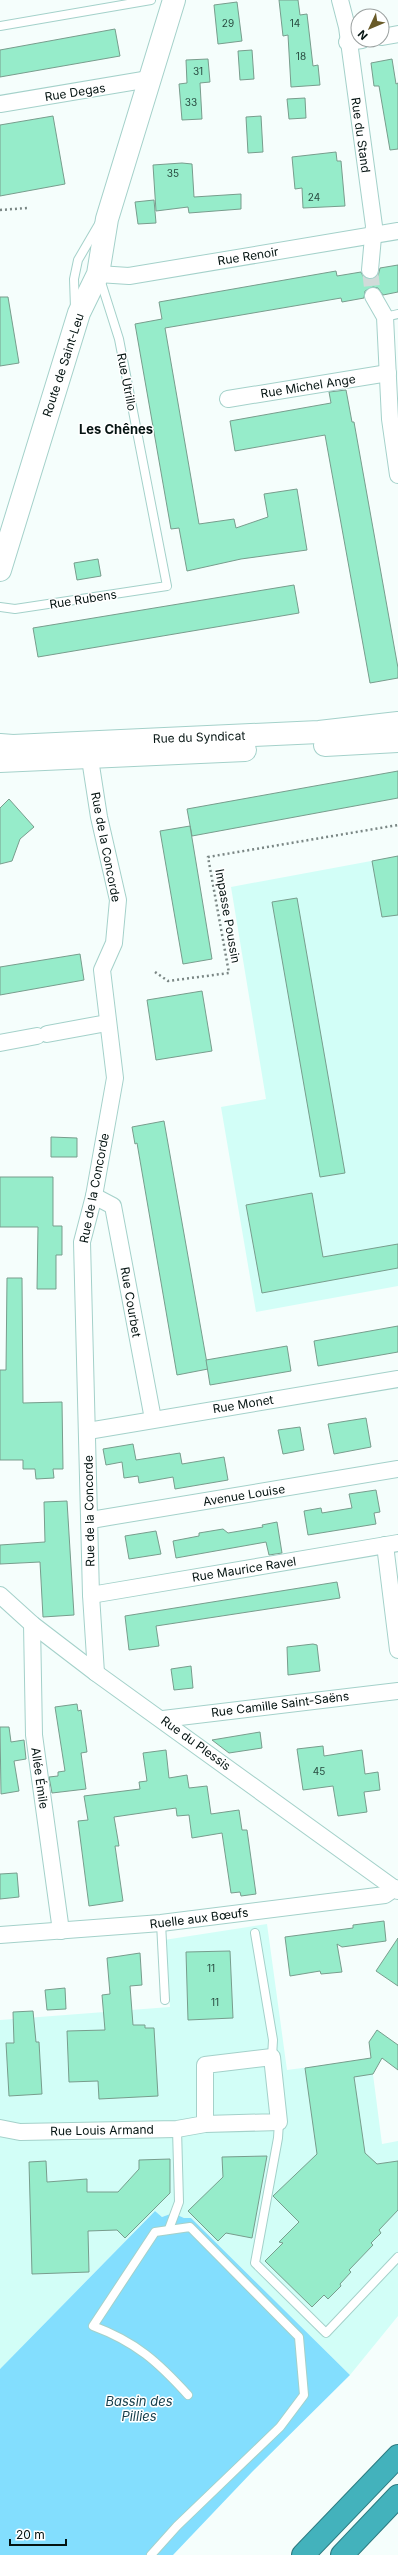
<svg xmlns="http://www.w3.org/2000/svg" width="398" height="2555" viewBox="0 0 398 2555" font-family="Inter,sans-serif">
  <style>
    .built { fill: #d2fef7 }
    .water { fill: #83defe }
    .building { fill: #96ecca; stroke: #789d8d }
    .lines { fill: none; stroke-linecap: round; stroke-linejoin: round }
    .street-tunnel { stroke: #d1dbd9; stroke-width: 16; stroke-dasharray: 16 8; stroke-linecap: butt }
    .lane-casing { stroke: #a4d1ca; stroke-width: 10 }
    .street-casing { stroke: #a4d1ca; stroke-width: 18 }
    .secondary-casing { stroke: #a4d1ca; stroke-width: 24 }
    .highway-casing { stroke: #2d7a80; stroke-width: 24 }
    .path { stroke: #7a8684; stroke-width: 2.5; stroke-dasharray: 2 3; stroke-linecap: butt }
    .lane { stroke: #fff; stroke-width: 8 }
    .street { stroke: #fff; stroke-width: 16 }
    .secondary { stroke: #fff; stroke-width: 22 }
    .highway { stroke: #43b2bc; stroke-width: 22 }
    .labels { text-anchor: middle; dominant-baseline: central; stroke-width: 3; stroke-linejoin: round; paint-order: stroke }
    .number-label { font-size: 10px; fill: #28493f }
    .street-label { font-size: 12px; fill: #041311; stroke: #fff }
    .neighbourhood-label { font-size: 13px; font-weight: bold; fill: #041311; stroke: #fff }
    .water-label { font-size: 13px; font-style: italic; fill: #143e4b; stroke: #fff }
  </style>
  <rect width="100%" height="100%" fill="#f5fefc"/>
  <g class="built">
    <polygon points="398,856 398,1286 256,1312 221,1107 266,1099 231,887"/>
    <polygon points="267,1924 287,2070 371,2059 382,2144 398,2141 398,2316 350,2375 191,2218 184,2218 173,2213 162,2217 155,2211 0,2369 0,2020 170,2007 164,1940"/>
  </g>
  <polygon class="water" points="155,2211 162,2217 173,2213 184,2218 191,2218 350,2375 252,2472 173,2555 0,2555 0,2369"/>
  <g class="building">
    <polygon points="279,0 298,0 300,15 307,14 313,66 318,65 320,85 291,87 288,35 283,36"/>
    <polygon points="237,2 242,41 218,44 214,5"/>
    <polygon points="115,29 120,56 0,77 0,50"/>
    <polygon points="252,50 254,79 240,80 238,51"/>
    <polygon points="208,59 210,82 200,83 202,119 182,120 179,84 187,83 186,60"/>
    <polygon points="392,59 396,84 398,83 398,149 390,150 379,86 374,86 371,63"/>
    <polygon points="305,98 306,118 289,119 287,99"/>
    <polygon points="53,116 65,184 0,196 0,125"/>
    <polygon points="261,116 263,152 248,153 246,117"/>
    <polygon points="336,152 337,161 341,161 345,206 303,208 302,188 295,189 292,157"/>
    <polygon points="182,163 192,164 194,197 241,194 241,209 189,213 188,207 156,211 153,165"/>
    <polygon points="154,200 156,223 138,224 135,202"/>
    <polygon points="398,265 398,292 383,295 378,288 373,287 365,291 364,298 342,302 341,298 165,328 199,524 234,519 236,528 268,517 264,494 297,489 307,550 241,559 187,571 179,528 171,529 135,324 162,319 159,302 336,271 337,276 361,272 364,278 370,279 378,276 380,268"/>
    <polygon points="0,297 8,297 19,363 0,366"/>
    <polygon points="346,390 352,422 354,422 398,668 398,678 370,683 325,435 235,451 230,421 331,403 329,392"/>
    <polygon points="98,559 101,576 77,580 74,563"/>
    <polygon points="294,585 299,613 38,657 33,628"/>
    <polygon points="398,771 398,798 192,836 187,809"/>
    <polygon points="9,799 34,827 20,839 12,861 0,864 0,808"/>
    <polygon points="190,826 212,959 183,964 160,831"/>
    <polygon points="398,856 398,915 382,917 372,861"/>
    <polygon points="297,898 345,1173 320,1177 272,902"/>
    <polygon points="80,954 84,980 0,995 0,967"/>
    <polygon points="202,991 212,1051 156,1060 147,1000"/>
    <polygon points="164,1121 208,1369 177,1375 137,1143 135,1144 132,1127"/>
    <polygon points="51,1137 77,1138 77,1157 51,1157"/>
    <polygon points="0,1177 53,1177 53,1226 62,1226 62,1255 56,1255 56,1289 37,1289 38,1227 0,1227"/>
    <polygon points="312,1193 323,1257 398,1244 398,1268 262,1293 246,1205"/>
    <polygon points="7,1278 22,1278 23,1403 62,1402 63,1469 53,1469 54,1478 36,1479 35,1469 23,1469 23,1460 0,1460 0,1370 6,1370"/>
    <polygon points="398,1326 398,1352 318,1366 314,1341"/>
    <polygon points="287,1346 291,1371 210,1385 206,1360"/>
    <polygon points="366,1418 371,1447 334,1454 328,1424"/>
    <polygon points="300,1427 304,1450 283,1454 278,1430"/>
    <polygon points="133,1444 136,1460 180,1453 182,1464 224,1457 228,1480 175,1489 173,1477 139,1483 138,1476 124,1478 122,1462 106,1465 103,1449"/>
    <polygon points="376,1490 380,1512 374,1513 376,1524 308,1535 304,1511 321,1508 322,1513 352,1508 349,1494"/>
    <polygon points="67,1501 74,1615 43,1617 40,1562 0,1564 0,1545 45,1542 44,1502"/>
    <polygon points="277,1522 282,1553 269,1555 266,1542 176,1558 173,1541 199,1536 199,1533 223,1529 228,1533 263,1527 262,1525"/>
    <polygon points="156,1531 161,1554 129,1559 125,1536"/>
    <polygon points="337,1582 340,1598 156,1626 159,1646 129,1650 125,1616"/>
    <polygon points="313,1644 317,1645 320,1671 288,1675 287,1647"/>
    <polygon points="191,1666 193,1688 174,1690 171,1669"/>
    <polygon points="77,1704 78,1711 81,1710 87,1752 81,1753 86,1789 52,1793 49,1777 58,1776 58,1772 65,1771 55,1707"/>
    <polygon points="0,1727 9,1727 11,1742 24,1740 26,1759 14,1761 19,1791 1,1794"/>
    <polygon points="260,1732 262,1748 229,1753 212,1740"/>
    <polygon points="323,1746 324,1756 362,1750 365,1774 378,1772 380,1790 364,1792 367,1812 338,1816 333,1786 303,1790 297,1749"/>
    <polygon points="166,1750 169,1778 187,1775 189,1788 207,1786 211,1814 239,1810 242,1830 247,1830 256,1894 241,1896 240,1892 231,1893 222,1833 192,1838 189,1815 177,1816 176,1808 114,1817 119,1846 115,1846 123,1901 89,1906 78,1821 88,1820 84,1796 140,1789 139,1782 147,1781 143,1753"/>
    <polygon points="17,1873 19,1897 0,1899 0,1874"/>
    <polygon points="384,1921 386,1941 342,1947 337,1944 342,1972 321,1974 320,1971 290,1976 285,1937 353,1928 353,1925"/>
    <polygon points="398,1938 398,1986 376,1971"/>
    <polygon points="230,1951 233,2018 188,2020 186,1952"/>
    <polygon points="140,1953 142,1985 130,1986 133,2025 145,2025 145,2028 154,2028 158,2096 99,2099 98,2081 69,2082 67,2031 105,2030 102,1995 110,1994 107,1958"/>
    <polygon points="65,1988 66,2009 47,2010 45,1990"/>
    <polygon points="33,2011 36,2042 39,2042 42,2094 9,2096 6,2043 14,2043 13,2012"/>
    <polygon points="377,2030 398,2045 398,2070 382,2058 373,2074 354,2077 365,2153 377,2164 398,2161 398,2210 379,2230 381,2233 371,2243 373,2245 349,2270 351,2272 340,2284 341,2286 328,2299 324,2295 312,2307 265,2261 283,2243 279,2242 299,2222 273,2196 317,2154 305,2068 371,2058 369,2042"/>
    <polygon points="267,2156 252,2238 226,2233 218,2241 188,2211 223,2177 222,2157"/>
    <polygon points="170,2159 170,2193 125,2238 117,2230 88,2231 89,2272 32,2274 29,2162 46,2161 47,2182 87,2179 87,2192 118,2192 139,2169 139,2160"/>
  </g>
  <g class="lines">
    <polyline class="street-tunnel" points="370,270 373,296"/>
    <g class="lane-casing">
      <g id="lane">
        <polyline points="0,26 151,0"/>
        <polyline points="75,308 74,279 78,260 99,224"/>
        <polyline points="385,317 398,314"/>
        <polyline points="0,607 15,609 167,586 119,339 100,279"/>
        <polyline points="161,1923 165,2000"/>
        <polyline points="255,1933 273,2040 272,2057"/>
        <polyline points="279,2122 278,2138 255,2263 326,2333 398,2257"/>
        <polyline points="169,2229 179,2202 177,2129"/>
        <path d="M151,2555L177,2526L280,2427L304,2395L299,2337L190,2227L155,2232L93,2326C136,2342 158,2362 188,2395"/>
      </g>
    </g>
    <g class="street-casing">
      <g id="street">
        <polyline points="340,0 347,27 374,226 370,270"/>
        <polyline points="382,37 398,34"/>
        <polyline points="347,42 362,40"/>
        <polyline points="0,104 149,79"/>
        <polyline points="98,274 129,276 398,231"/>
        <polyline points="373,296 385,317 390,419 398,475"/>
        <polyline points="228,399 388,373"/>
        <polyline points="90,759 99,817 118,900 114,943 102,970 115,1078 94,1196 82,1242 91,1595 96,1673"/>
        <polyline points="47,1034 107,1023"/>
        <polyline points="0,1043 37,1036"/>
        <polyline points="94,1196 113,1206 153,1419"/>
        <polyline points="88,1431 398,1379"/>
        <polyline points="91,1520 398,1469"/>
        <polyline points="385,1545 398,1650"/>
        <polyline points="0,1595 32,1624 96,1673 398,1891"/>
        <polyline points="91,1595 398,1543"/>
        <polyline points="32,1624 34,1735 61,1931"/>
        <polyline points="163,1719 398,1691"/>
        <polyline points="0,1935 161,1923 385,1895 395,1888"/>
        <polyline points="0,2128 20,2132 177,2129 205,2124 279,2122 272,2057 205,2065 205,2124"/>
      </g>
    </g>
    <g class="secondary-casing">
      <g id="secondary">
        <polyline points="0,570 79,313 98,274 107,219 174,0"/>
        <polyline points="0,745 13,746 319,732 398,723"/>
        <polyline points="325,745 398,741"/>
        <polyline points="0,761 245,750"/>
      </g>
    </g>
    <g class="highway-casing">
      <g id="highway">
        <polyline points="303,2555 398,2456"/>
        <polyline points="342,2555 398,2496"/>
      </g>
    </g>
    <g class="path">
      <polyline points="0,210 27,208"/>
      <polyline points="155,972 168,981 229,973 208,857 398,825"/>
    </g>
    <use href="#lane" class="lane"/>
    <use href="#street" class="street"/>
    <use href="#secondary" class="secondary"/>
    <use href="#highway" class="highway"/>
  </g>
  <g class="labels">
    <g class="number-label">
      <text x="228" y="23">29</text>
      <text x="295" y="23">14</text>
      <text x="301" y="56">18</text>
      <text x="198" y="71">31</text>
      <text x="191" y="102">33</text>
      <text x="173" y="173">35</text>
      <text x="314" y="197">24</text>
      <text x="319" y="1771">45</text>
      <text x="211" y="1968">11</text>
      <text x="215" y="2002">11</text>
    </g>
    <g class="street-label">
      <text transform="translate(75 92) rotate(-9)">Rue Degas</text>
      <text transform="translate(361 135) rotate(82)">Rue du Stand</text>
      <text transform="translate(248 256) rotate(-9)">Rue Renoir</text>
      <text transform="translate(63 365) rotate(-72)">Route de Saint-Leu</text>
      <text transform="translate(127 382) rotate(79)">Rue Utrillo</text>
      <text transform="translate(308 386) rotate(-9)">Rue Michel Ange</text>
      <text transform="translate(83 599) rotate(-9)">Rue Rubens</text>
      <text transform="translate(199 737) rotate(-2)">Rue du Syndicat</text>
      <text transform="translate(106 847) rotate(79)">Rue de la Concorde</text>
      <text transform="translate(228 916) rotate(80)">Impasse Poussin</text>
      <text transform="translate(94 1188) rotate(-79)">Rue de la Concorde</text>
      <text transform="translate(131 1302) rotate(80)">Rue Courbet</text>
      <text transform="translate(243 1404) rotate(-9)">Rue Monet</text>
      <text transform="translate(244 1495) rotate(-9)">Avenue Louise</text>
      <text transform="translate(89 1511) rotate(-91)">Rue de la Concorde</text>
      <text transform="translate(244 1569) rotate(-9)">Rue Maurice Ravel</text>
      <text transform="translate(280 1704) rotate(-7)">Rue Camille Saint-Saëns</text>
      <text transform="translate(196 1743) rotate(36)">Rue du Plessis</text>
      <text transform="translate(40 1778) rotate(82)">Allée Émile</text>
      <text transform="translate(199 1918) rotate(-7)">Ruelle aux Bœufs</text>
      <text transform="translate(102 2130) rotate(-1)">Rue Louis Armand</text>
    </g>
    <g class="neighbourhood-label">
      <text x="116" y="429">Les Chênes</text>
    </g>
    <g class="water-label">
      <text x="139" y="2401">Bassin des<tspan x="139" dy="15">Pillies</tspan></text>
    </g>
  </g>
  <g transform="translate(370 28) rotate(226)"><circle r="19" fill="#ffffff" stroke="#9ba1a0"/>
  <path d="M0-3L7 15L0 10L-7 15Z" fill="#695a28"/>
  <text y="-6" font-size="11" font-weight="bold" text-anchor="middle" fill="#041311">N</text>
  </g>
  <path d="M10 2539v6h56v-6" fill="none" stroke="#041311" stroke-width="2"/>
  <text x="16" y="2539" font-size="12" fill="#041311" stroke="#ffffff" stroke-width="3" paint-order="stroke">20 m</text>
</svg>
